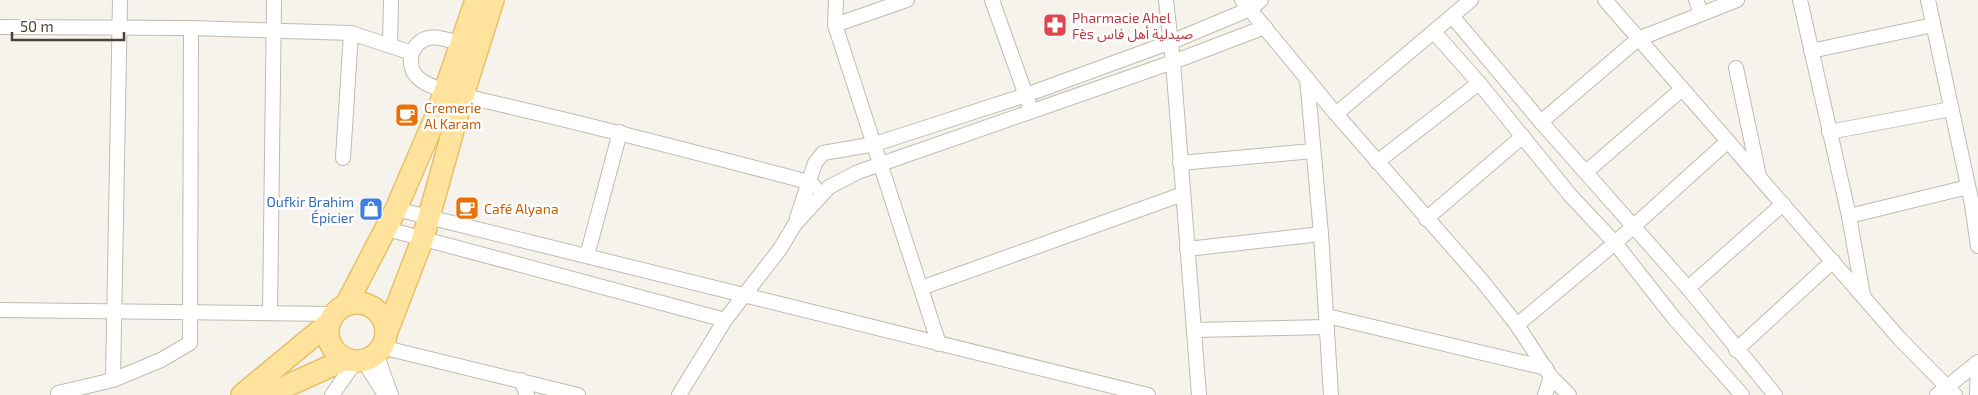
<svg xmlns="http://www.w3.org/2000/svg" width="1978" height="395" viewBox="0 0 1978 395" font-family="'Exo 2','Noto Sans Arabic',sans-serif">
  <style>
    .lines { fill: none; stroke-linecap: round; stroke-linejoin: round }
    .street-casing { stroke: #c2bbae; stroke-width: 16 }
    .primary-casing { stroke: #e6c16a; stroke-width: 24 }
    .street { stroke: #fff; stroke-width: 14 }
    .primary { stroke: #ffe39c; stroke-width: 21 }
    .labels { text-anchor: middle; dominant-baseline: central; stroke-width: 5; stroke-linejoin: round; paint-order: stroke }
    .health-label { font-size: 14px; fill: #be3a42; stroke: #fff; text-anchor: start }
    .food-label { font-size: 14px; fill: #c56008; stroke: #fff; text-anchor: start }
    .shop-label { font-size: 14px; fill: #366cbe; stroke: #fff; text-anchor: end }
  </style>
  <rect width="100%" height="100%" fill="#f6f3ec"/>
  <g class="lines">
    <g class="street-casing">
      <g id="street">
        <polyline points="836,0 835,25 939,344"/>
        <polyline points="992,0 1029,104"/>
        <polyline points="1166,0 1173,62 1199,395"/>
        <polyline points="1242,0 1336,114 1483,282 1517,325 1551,377 1569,395"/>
        <polyline points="1605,0 1899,338 1955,395"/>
        <polyline points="1696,0 1701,13"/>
        <polyline points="1800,0 1849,216 1863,295"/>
        <polyline points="1928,0 1972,204 1978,246"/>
        <polyline points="1452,16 1541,122 1688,288 1775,395"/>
        <polyline points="835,25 907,0"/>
        <polyline points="0,27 191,28 351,33 412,53"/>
        <polyline points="1434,32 1479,83 1570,195 1615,243 1674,318 1742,395"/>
        <polyline points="390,44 391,0"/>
        <path d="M468,47C451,41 426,28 414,49C410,56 410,64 413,71C421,89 463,95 481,100C591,125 699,153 808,182L814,186"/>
        <polyline points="1811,51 1933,25"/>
        <polyline points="1736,68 1759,176"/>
        <polyline points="1307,78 1321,234 1331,395"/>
        <polyline points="1336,114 1471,0"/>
        <polyline points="1541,122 1638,39 1737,0"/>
        <polyline points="1829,132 1951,109"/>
        <polyline points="343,158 351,33"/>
        <polyline points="1377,162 1479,83"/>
        <polyline points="1180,163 1313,151"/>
        <polyline points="1586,172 1682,89"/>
        <polyline points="396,209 1148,395"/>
        <polyline points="1849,216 1968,187"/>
        <polyline points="797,218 815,163 823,153 875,144 1026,95 1171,42 1250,9 1261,0"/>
        <polyline points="1426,219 1523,136"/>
        <polyline points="387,229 725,320"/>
        <polyline points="1187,249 1321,234"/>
        <polyline points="587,256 620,132"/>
        <polyline points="921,288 1183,194"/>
        <polyline points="1688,288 1783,204"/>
        <polyline points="0,310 334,314"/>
        <polyline points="270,313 274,0"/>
        <polyline points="1327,316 1546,368"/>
        <polyline points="1517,325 1615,243 1728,141"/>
        <polyline points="1194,330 1327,327"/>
        <polyline points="381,347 578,395"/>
        <polyline points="1736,350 1833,261"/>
        <polyline points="374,355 378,359 391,395"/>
        <polyline points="363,360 385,395"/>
        <polyline points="113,380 120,0"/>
        <polyline points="521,380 527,395"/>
        <polyline points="58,393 113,380 161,360 190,343 191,28"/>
        <polyline points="332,395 356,361"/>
        <polyline points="679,395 725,320 780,249 795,224 829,187 858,172 1173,62 1265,27"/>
        <polyline points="1545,395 1551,377"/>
        <polyline points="1937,395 1978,362"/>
        <polyline points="1977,395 1978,363"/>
      </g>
    </g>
    <g class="primary-casing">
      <g id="primary">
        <circle cx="357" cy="332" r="29"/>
        <polyline points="346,305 396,209 437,114 476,0"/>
        <polyline points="386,334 423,238 463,95 493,0"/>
        <polyline points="242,395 329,323"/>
        <polyline points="267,395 346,359"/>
      </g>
    </g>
    <use href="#street" class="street"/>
    <use href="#primary" class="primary"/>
  </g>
  <defs>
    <g id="pharmacy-square" transform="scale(1.25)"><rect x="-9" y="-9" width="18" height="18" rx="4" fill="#e0444e" stroke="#fff"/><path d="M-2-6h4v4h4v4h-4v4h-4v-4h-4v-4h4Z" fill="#fff"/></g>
    <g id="cafe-square" transform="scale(1.25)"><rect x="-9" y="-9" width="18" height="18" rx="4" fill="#e8710a" stroke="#fff"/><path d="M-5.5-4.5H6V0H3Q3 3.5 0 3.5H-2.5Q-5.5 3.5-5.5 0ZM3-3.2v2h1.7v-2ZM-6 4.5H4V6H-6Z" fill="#fff"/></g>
    <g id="shop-square" transform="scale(1.25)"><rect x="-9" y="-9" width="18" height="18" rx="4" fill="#3f7fe0" stroke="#fff"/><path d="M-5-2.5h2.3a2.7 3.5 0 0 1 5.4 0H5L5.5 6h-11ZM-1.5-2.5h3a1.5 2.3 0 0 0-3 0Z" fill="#fff"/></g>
  </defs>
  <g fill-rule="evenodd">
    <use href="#pharmacy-square" x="1055" y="25"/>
    <use href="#cafe-square" x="407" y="115"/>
    <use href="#cafe-square" x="467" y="208"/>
    <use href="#shop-square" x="371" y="209"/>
  </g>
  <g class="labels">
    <g class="health-label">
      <text x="1072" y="17">Pharmacie Ahel<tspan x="1072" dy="16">Fès صيدلية أهل فاس</tspan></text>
    </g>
    <g class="food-label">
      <text x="424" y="107">Cremerie<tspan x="424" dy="16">Al Karam</tspan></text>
      <text x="484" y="208">Café Alyana</text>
    </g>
    <g class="shop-label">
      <text x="354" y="201">Oufkir Brahim<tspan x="354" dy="16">Épicier</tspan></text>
    </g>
  </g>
  <path d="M12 32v8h112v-8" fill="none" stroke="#4b4439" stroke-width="2.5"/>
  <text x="20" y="32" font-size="15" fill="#4b4439" stroke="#ffffff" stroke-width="4" paint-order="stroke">50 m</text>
</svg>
